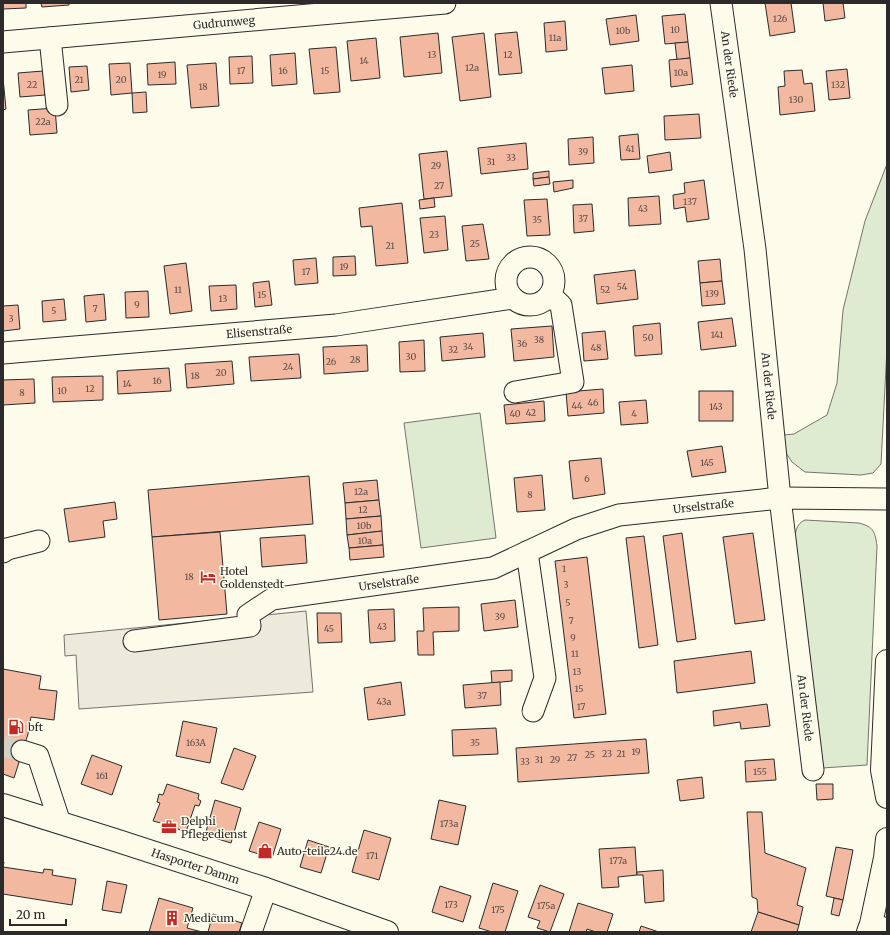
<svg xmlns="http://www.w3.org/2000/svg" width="890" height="935" viewBox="0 0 890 935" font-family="Merriweather,serif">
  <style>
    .green { fill: #deebd1; stroke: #74746e }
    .parking { fill: #eceadb; stroke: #74746e }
    .building { fill: #f2b8a0; stroke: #2b2b2b }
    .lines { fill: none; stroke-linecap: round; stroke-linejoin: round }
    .minor-tunnel { stroke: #d3d1c4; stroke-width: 21; stroke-dasharray: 21 10; stroke-linecap: butt }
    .minor-casing { stroke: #2b2b2b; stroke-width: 23 }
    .major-casing { stroke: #2b2b2b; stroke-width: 24 }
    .minor { stroke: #fdfbea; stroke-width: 21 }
    .major { stroke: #fdfbea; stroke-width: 22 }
    .labels { text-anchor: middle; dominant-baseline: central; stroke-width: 3; stroke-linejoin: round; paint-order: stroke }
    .number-label { font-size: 9px; fill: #5d4e48 }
    .street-label { font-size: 11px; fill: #2b2b2b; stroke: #fdfbea }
    .poi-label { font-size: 11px; fill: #2b2b2b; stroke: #fdfbea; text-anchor: start }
  </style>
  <rect width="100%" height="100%" fill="#fdfbea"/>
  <g class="green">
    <polygon points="887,164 887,348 881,464 873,473 861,475 805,472 792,462 786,453 783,435 794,434 827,415 837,383 843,310 865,221"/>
    <polygon points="480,413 496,538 421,548 404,423"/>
    <path d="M805,520L859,523C874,527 875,532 877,546L867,765L822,768L818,724L795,551C795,540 793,525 805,520Z"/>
  </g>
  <polygon class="parking" points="306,611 313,692 79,709 76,655 65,656 64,635"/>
  <g class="building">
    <polygon points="3,3 26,3 26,8 3,9"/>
    <polygon points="41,3 69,3 69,5 42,7"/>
    <polygon points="765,3 791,3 795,32 770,36"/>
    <polygon points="823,3 843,3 845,18 825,21"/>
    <polygon points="685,14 688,42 665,44 662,16"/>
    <polygon points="636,15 639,41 610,45 606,19"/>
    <polygon points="565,21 567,50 546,52 544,23"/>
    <polygon points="517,32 522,73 499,75 495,34"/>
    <polygon points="438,33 442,73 404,77 400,37"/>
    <polygon points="484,33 491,97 460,101 452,37"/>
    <polygon points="376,38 380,78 351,81 347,41"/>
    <polygon points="688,42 690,58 677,60 675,43"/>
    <polygon points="336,47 340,92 314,94 309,49"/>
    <polygon points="295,53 297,84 272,86 270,55"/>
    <polygon points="252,56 253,83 230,84 229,57"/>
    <polygon points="690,58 693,84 671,87 669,60"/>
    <polygon points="175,62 176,84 148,85 147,64"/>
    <polygon points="130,63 132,93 111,95 109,64"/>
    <polygon points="216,63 219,106 191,108 187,65"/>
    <polygon points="632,65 634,91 605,94 602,68"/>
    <polygon points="87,66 89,90 71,92 69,67"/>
    <polygon points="847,69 850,98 829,100 826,71"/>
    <polygon points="802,70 804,84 812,83 815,111 780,115 778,87 785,86 784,71"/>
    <polygon points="43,71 45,95 20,97 18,73"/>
    <polygon points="3,78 6,109 3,110"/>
    <polygon points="146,92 147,112 133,113 132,93"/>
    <polygon points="55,108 57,133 30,135 28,110"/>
    <polygon points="699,114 701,138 665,140 664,116"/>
    <polygon points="638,134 640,159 621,160 619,136"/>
    <polygon points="593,137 594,163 569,165 568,139"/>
    <polygon points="526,143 528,169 481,174 478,148"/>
    <polygon points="447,151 452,196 424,199 419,154"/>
    <polygon points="670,152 672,170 649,173 647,156"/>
    <polygon points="549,171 549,177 533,179 533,173"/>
    <polygon points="549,177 550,184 534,186 533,179"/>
    <polygon points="573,180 573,188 554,192 553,182"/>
    <polygon points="704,180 709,219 687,222 685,207 674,209 673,195 685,193 684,183"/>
    <polygon points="659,196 661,224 629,226 628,198"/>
    <polygon points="434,198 435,207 420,209 419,200"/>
    <polygon points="547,199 550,235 527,236 524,200"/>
    <polygon points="402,203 408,263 376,266 372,226 361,227 359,208"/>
    <polygon points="592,204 594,231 574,233 573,205"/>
    <polygon points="445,216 448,250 424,253 420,218"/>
    <polygon points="483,224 489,259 466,261 462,226"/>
    <polygon points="355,256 356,275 333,276 333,257"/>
    <polygon points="316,258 318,283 295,285 293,260"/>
    <polygon points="720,259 722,281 700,283 698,261"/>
    <polygon points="186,263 192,311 170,314 164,266"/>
    <polygon points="635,270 638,299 597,304 594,275"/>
    <polygon points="269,281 272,305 255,307 253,283"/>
    <polygon points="722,281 725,304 702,306 700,283"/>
    <polygon points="236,285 237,309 211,311 209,286"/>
    <polygon points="148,291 149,317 126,318 125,292"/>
    <polygon points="104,294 106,320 86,322 84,296"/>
    <polygon points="64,299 66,320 43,322 42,301"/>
    <polygon points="18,305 20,329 3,331 3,306"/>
    <polygon points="732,318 736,346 701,350 698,322"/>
    <polygon points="660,323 662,354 635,356 633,326"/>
    <polygon points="552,326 554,357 514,361 511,329"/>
    <polygon points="605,331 608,359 584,361 582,333"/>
    <polygon points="483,333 485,357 442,361 440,337"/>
    <polygon points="424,340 425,371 400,372 399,342"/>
    <polygon points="367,345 368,371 324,374 323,347"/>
    <polygon points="299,354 301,378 251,381 249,357"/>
    <polygon points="232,361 234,384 187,388 185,364"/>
    <polygon points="169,368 171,391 118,394 117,371"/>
    <polygon points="103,376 103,400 53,402 52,377"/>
    <polygon points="34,379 35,403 3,405 3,380"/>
    <polygon points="603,389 604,413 568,416 566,392"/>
    <rect x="699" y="391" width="34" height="30"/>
    <polygon points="646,400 648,423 621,425 619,402"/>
    <polygon points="544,401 545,421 506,424 504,405"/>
    <polygon points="722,446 726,472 692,477 687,451"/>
    <polygon points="601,458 605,494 573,499 569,461"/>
    <polygon points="542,475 545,510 517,512 514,478"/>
    <polygon points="309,476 313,524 152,537 148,490"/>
    <polygon points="377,480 379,500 345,503 343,483"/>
    <polygon points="379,500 381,516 346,519 345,503"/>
    <polygon points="115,502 117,519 103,521 105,537 69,542 64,509"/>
    <polygon points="381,516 382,531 347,535 346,519"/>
    <polygon points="382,531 383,545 349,548 347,535"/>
    <polygon points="220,532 227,614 159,620 152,537"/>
    <polygon points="682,533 696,639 677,642 663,536"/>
    <polygon points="753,533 765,620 735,624 723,537"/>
    <polygon points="305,535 307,563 262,567 260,538"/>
    <polygon points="644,536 658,645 639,648 626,538"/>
    <polygon points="383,545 384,557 350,560 349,548"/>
    <polygon points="587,557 606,714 574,718 555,561"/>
    <polygon points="515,600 518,627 484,631 481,604"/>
    <polygon points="459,607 459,631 433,632 434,655 418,655 417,631 424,631 423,608"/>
    <polygon points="394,609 395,641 370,643 368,610"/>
    <polygon points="317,613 341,613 342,642 318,643"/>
    <polygon points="751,651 755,683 677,693 674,661"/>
    <polygon points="3,669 41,676 39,689 57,691 54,720 31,717 28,734 14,778 3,774"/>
    <polygon points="512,670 512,681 492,683 491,671"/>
    <polygon points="401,682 405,715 368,720 364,688"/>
    <polygon points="500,682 501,705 465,708 463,685"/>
    <polygon points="767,704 770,726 741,729 740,722 714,726 713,711"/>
    <polygon points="183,721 217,728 210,763 176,756"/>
    <polygon points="496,728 498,754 453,756 452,730"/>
    <polygon points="646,739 649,773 518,782 516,748"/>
    <polygon points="234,748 256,756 243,790 221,783"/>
    <polygon points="92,755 122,766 112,795 81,784"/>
    <polygon points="774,759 776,780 746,782 745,761"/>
    <polygon points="702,777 704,798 680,801 677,780"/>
    <polygon points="167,784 199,794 198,799 201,801 199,806 195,805 186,832 175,828 173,831 164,828 165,824 153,821 160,803 157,802 159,794 163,795"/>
    <polygon points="816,784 833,784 833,799 817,800"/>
    <polygon points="215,800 241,808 231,843 205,835"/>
    <polygon points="439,800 466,806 458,845 431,839"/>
    <polygon points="747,812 762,812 765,853 806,868 797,905 803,907 799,925 758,912 757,899 752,897"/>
    <polygon points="259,822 281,829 272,858 249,851"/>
    <polygon points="364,830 391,838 379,880 352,872"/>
    <polygon points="308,840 329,847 321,873 300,867"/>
    <polygon points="635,847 637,875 618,877 619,887 602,888 599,849"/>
    <polygon points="836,847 853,850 843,900 826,896"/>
    <polygon points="3,862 4,862 3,867 43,873 44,869 53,870 52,875 76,879 72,905 3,894"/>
    <polygon points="663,870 664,901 645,903 643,875 637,875 637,872"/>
    <polygon points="107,881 127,885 121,913 102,910"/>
    <polygon points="493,883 518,891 505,932 492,932 479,928"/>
    <polygon points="540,885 564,894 550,932 537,928 540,921 528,917"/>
    <polygon points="440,886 471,896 463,922 432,912"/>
    <polygon points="159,898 193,908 187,928 202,932 149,932"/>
    <polygon points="834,898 843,900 839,916 831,914"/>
    <polygon points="578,903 613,914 607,932 596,932 587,929 586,932 569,932"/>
    <polygon points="758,912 799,925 797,932 751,932"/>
    <polygon points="213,914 242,923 239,932 208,932"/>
    <polygon points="641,926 659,932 639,932"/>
  </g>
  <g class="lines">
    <polyline class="minor-tunnel" points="3,746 22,751"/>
    <g class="minor-casing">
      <g id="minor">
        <path id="s1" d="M721,3L755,249L780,498L813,770"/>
        <polyline points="50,38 57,105"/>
        <path id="s2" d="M3,42L445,3"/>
        <circle cx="530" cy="281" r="24"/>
        <path id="s3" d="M3,353L336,325L513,298"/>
        <polyline points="515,392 573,382 561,305 550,295"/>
        <polyline points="3,552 7,549 39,541"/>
        <polyline points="527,552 545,678 533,711"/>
        <path id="s4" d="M134,641L250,626L248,615L272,599L493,568L576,529L619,515L780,498L887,499"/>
        <polyline points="22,751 38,756 60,823"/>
        <polyline points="871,924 887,929"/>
        <polyline points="251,932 266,889"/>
      </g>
    </g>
    <g class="major-casing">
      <g id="major">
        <polyline points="887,661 882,770 887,797"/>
        <path id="s5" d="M3,805L115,840L266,889L387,932"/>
        <polyline points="868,932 871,924 885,858 887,839"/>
      </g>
    </g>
    <use href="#minor" class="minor"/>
    <use href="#major" class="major"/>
  </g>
  <defs>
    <g id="hotel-bare" transform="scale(1.2)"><path d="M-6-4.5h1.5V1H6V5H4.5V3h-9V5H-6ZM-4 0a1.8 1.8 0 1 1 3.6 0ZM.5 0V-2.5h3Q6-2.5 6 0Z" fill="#c62828" stroke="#fdfbea" stroke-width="2.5" paint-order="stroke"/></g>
    <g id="fuel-bare" transform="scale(1.2)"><path d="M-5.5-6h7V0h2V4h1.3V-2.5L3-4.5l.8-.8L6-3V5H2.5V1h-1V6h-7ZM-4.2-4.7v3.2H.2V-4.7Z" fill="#c62828" stroke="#fdfbea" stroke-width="2.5" paint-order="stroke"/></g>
    <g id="office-bare" transform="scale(1.2)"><path d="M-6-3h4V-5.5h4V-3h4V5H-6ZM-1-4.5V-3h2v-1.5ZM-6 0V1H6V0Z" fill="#c62828" stroke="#fdfbea" stroke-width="2.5" paint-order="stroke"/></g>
    <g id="shop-bare" transform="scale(1.2)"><path d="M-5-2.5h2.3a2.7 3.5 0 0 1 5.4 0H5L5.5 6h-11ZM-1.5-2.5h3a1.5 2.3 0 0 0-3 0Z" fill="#c62828" stroke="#fdfbea" stroke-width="2.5" paint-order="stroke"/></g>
    <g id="building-bare" transform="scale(1.2)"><path d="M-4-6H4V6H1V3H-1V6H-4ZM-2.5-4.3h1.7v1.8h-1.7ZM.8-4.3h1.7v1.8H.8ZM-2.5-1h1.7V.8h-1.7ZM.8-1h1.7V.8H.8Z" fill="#c62828" stroke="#fdfbea" stroke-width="2.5" paint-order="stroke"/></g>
  </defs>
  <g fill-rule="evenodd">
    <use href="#hotel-bare" x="208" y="577"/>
    <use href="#fuel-bare" x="16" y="727"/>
    <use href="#office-bare" x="169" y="827"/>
    <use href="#shop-bare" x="265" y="851"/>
    <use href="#building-bare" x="172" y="918"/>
  </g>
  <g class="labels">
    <g class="number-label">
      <text x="780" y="18">126</text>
      <text x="675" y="29">10</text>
      <text x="623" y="30">10b</text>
      <text x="555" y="37">11a</text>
      <text x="432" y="54">13</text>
      <text x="508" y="54">12</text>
      <text x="364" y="60">14</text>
      <text x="472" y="67">12a</text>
      <text x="241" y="70">17</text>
      <text x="283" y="70">16</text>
      <text x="325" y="70">15</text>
      <text x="681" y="72">10a</text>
      <text x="162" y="74">19</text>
      <text x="79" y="79">21</text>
      <text x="121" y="79">20</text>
      <text x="32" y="84">22</text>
      <text x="838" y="84">132</text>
      <text x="203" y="86">18</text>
      <text x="796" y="99">130</text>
      <text x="43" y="121">22a</text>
      <text x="630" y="148">41</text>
      <text x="583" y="151">39</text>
      <text x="511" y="157">33</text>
      <text x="491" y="161">31</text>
      <text x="436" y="165">29</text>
      <text x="439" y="185">27</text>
      <text x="690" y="201">137</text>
      <text x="643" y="208">43</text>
      <text x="583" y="218">37</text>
      <text x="537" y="219">35</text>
      <text x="434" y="234">23</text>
      <text x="475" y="243">25</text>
      <text x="390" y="245">21</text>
      <text x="344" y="266">19</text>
      <text x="306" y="271">17</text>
      <text x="622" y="286">54</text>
      <text x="178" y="289">11</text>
      <text x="605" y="289">52</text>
      <text x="712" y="293">139</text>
      <text x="262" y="294">15</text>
      <text x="223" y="298">13</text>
      <text x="137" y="304">9</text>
      <text x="95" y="308">7</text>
      <text x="54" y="310">5</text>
      <text x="11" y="318">3</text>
      <text x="717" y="334">141</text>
      <text x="648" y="337">50</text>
      <text x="539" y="339">38</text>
      <text x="522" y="343">36</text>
      <text x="468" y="346">34</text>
      <text x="596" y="347">48</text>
      <text x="453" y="349">32</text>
      <text x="411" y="356">30</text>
      <text x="355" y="359">28</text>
      <text x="331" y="361">26</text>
      <text x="288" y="366">24</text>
      <text x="221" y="372">20</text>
      <text x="195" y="375">18</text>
      <text x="157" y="380">16</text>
      <text x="127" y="383">14</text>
      <text x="90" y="388">12</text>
      <text x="62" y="390">10</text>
      <text x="22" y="392">8</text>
      <text x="593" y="402">46</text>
      <text x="577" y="405">44</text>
      <text x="716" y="406">143</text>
      <text x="531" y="412">42</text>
      <text x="515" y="413">40</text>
      <text x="634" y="413">4</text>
      <text x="707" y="462">145</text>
      <text x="587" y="478">6</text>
      <text x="361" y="491">12a</text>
      <text x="530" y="494">8</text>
      <text x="363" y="509">12</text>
      <text x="364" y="525">10b</text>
      <text x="365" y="540">10a</text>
      <text x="564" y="568">1</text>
      <text x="189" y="576">18</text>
      <text x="566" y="584">3</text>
      <text x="568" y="602">5</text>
      <text x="500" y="616">39</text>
      <text x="571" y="620">7</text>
      <text x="382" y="626">43</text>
      <text x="329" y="628">45</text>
      <text x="573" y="637">9</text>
      <text x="575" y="653">11</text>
      <text x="577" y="671">13</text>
      <text x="579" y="688">15</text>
      <text x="482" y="695">37</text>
      <text x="384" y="701">43a</text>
      <text x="581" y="706">17</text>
      <text x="196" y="742">163A</text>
      <text x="475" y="742">35</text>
      <text x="636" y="751">19</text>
      <text x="607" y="753">23</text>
      <text x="621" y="753">21</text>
      <text x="590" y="754">25</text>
      <text x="572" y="757">27</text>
      <text x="539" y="759">31</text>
      <text x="555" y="759">29</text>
      <text x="525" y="761">33</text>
      <text x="760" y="771">155</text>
      <text x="102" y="775">161</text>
      <text x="449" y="823">173a</text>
      <text x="372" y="855">171</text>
      <text x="618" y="860">177a</text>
      <text x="451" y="904">173</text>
      <text x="546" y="905">175a</text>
      <text x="498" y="909">175</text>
    </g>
    <g class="street-label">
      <text stroke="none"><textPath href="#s2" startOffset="222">Gudrunweg</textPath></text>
      <text stroke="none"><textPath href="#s1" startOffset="62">An der Riede</textPath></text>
      <text stroke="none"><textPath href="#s3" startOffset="257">Elisenstraße</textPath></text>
      <text stroke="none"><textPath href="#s1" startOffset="386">An der Riede</textPath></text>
      <text stroke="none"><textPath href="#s4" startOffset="602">Urselstraße</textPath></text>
      <text stroke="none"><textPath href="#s4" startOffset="275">Urselstraße</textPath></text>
      <text stroke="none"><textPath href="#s1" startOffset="710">An der Riede</textPath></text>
      <text stroke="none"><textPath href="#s5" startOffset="202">Hasporter Damm</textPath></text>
    </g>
    <g class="poi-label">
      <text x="220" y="571">Hotel<tspan x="220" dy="13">Goldenstedt</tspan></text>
      <text x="28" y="727">bft</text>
      <text x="181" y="821">Delphi<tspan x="181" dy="13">Pflegedienst</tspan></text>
      <text x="277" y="851">Auto-teile24.de</text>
      <text x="184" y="918">Medicum</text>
    </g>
  </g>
  <rect width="890" height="935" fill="none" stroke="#2b2b2b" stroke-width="8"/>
  <path d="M10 919v6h56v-6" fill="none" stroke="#2b2b2b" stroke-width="2"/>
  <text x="16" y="919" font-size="12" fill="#2b2b2b" stroke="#fdfbea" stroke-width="3" paint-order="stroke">20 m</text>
</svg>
